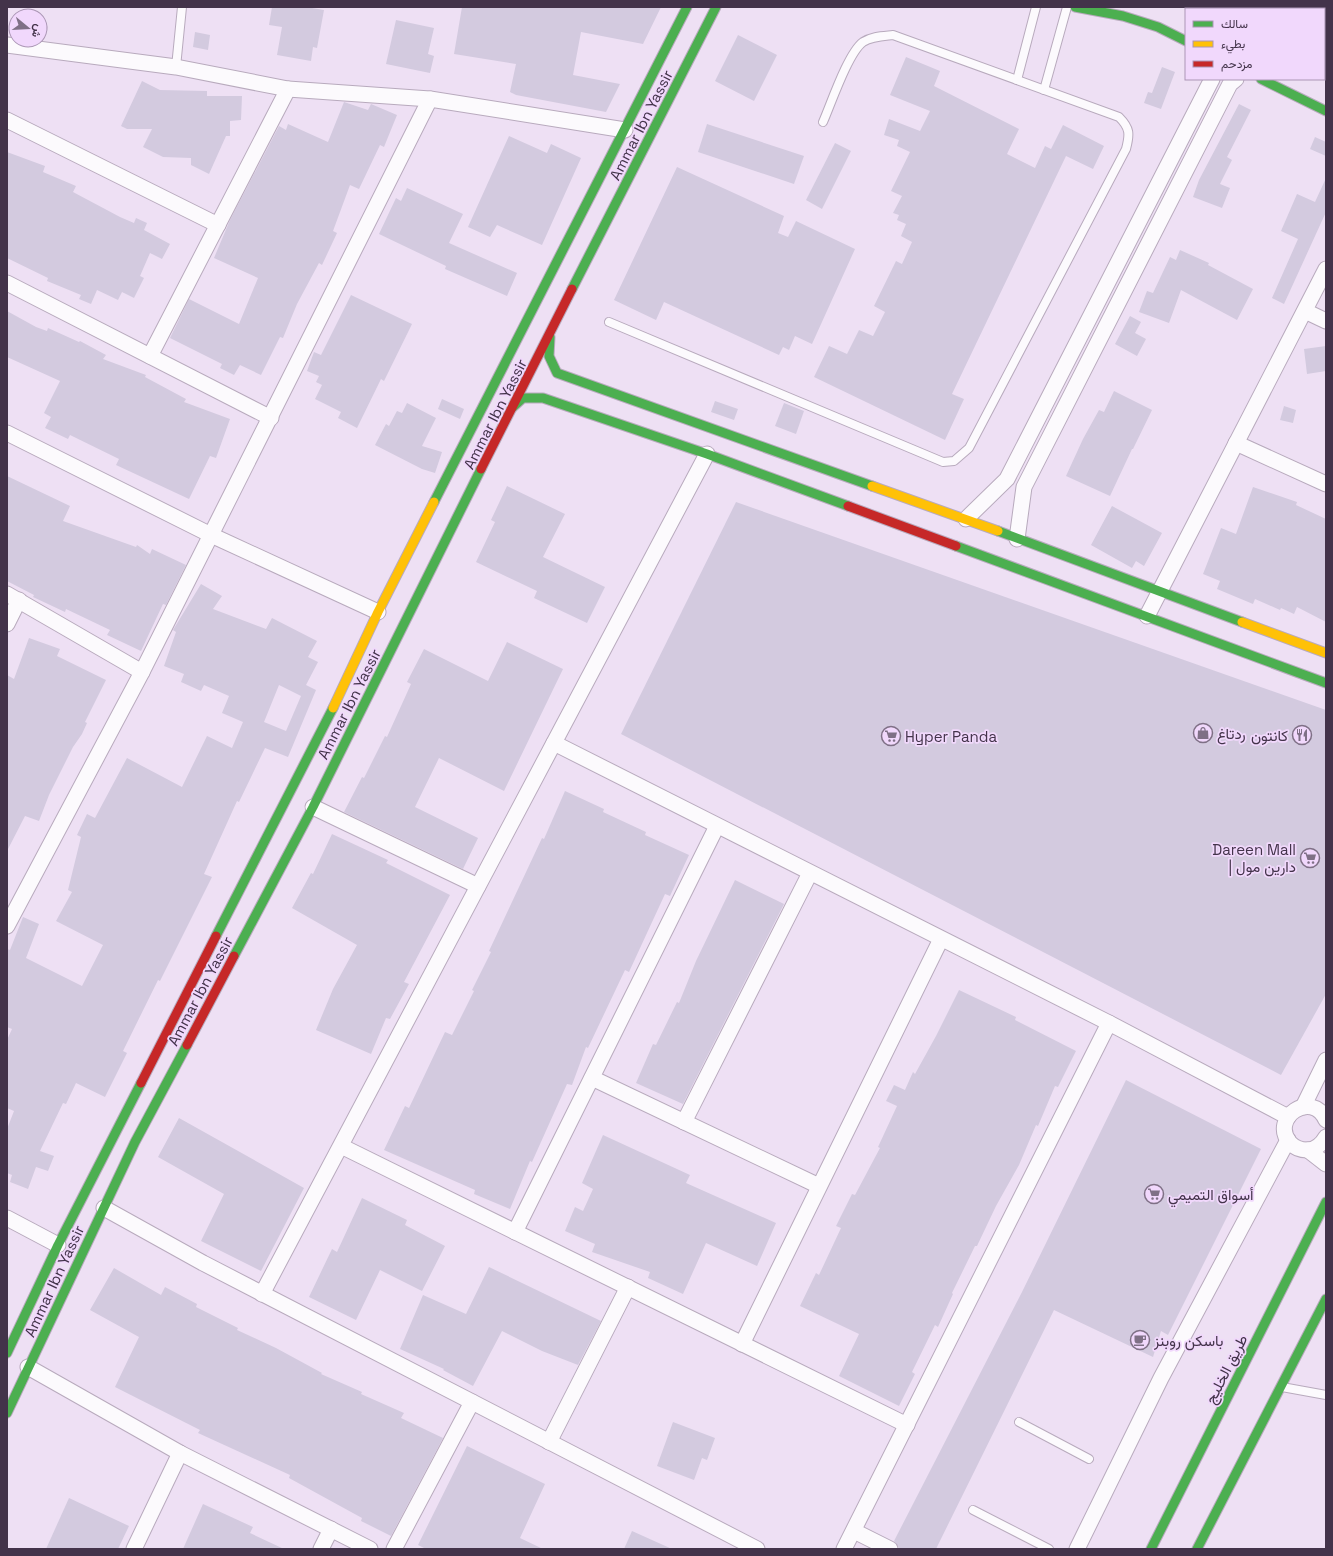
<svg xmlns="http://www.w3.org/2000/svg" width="1333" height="1556" viewBox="0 0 1333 1556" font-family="'Space Grotesk',Vazirmatn,sans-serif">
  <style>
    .building { fill: #d3cadf; fill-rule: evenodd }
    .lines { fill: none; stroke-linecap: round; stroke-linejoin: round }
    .lane-casing { stroke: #b8aabd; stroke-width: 10 }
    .street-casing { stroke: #b8aabd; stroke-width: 17 }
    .fast-casing { stroke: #b8aabd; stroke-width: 11 }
    .slow-casing { stroke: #b8aabd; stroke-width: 11 }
    .jam-casing { stroke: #b8aabd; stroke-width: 11 }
    .lane { stroke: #fcfafd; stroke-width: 8 }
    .street { stroke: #fcfafd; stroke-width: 15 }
    .fast { stroke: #4caf50; stroke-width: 9 }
    .slow { stroke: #ffc107; stroke-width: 9 }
    .jam { stroke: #c62828; stroke-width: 9 }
    .labels { text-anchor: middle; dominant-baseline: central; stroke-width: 3.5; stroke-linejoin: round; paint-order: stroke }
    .street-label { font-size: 15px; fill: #43334a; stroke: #f1d8fc }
    .poi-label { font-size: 15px; fill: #43334a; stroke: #f1d8fc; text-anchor: start }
  </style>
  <rect width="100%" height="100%" fill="#eee0f4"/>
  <g class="building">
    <polygon points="272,7 306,7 324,10 317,48 313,47 311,61 277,55 282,27 269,25"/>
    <polygon points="462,7 661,7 643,44 581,32 573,75 620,84 606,112 516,95 510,92 516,64 454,54"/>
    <polygon points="396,20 434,28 428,54 434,56 430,73 386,64"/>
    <polygon points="195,32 210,35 208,50 193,47"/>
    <polygon points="738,35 777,55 754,101 715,81"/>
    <polygon points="906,57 940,71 934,86 1019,129 1007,154 1035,168 1045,146 1051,149 1063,125 1104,146 1093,169 1066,156 952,394 964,399 945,440 814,377 829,346 847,354 859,330 873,336 885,312 874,306 896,261 902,264 912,242 901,236 906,224 897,220 899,215 893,213 902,196 891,191 910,152 897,146 899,140 884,135 889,119 920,131 930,111 890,95"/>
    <polygon points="1162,67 1175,72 1161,109 1144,103 1148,92 1152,93"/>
    <polygon points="142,81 160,90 207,91 207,96 242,96 241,120 230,121 230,136 226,136 209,174 191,165 191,158 163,157 143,147 152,129 127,129 121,126"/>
    <polygon points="344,102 368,110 371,104 397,115 384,147 380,145 359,189 350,185 333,231 337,233 322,265 319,263 297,304 283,338 280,337 261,375 240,365 234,375 220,368 222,364 170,338 189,299 239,324 258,278 214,258 230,220 279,126 286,130 288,124 328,142"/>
    <polygon points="1239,104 1251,110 1227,157 1232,160 1220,184 1230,188 1222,208 1193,197 1199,180"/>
    <polygon points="707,124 804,156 794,184 698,152"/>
    <polygon points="509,136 547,153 551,144 581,158 542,245 497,225 490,237 468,227"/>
    <polygon points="1315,137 1326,142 1326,156 1310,149"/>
    <polygon points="835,143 851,151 822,209 806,200"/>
    <polygon points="7,152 45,166 43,172 76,186 73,192 120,217 134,223 136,218 147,223 144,230 170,244 162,259 150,253 140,276 144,278 134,298 122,292 118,300 97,290 91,304 79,299 81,295 47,281 48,278 7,258"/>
    <polygon points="677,167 784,216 778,233 788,237 796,221 855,249 812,344 795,336 789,350 783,347 779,355 664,302 656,320 614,300"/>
    <polygon points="1326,178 1326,212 1284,304 1272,298 1298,239 1281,231 1297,194 1315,202"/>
    <polygon points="407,188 463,214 449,243 517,273 507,296 445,269 446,266 379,234 396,198 401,201"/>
    <polygon points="1180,250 1209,263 1208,265 1253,289 1237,320 1181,290 1169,323 1139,312 1147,291 1153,293 1170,257 1176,260"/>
    <polygon points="351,295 412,324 384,381 381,379 357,428 338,418 341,412 315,399 322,385 316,382 319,376 307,371 314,352 321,355"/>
    <polygon points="7,311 36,327 47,331 48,328 79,342 80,341 106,355 103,359 146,375 145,377 186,399 184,402 230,419 216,458 210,456 189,499 116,465 119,459 70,435 68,439 45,428 51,417 44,413 60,381 7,357"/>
    <polygon points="1130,316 1141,322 1135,333 1146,339 1137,356 1115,344"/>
    <polygon points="1326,346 1326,371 1307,374 1304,349"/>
    <polygon points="1114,391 1152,410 1133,449 1132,449 1110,496 1066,476 1083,439 1099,410 1104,412"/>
    <polygon points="442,399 464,409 460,419 438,409"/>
    <polygon points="715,401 738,409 734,420 711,412"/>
    <polygon points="407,403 436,418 422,446 442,452 435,473 422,469 375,445 386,424 389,426 397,411 402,413"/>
    <polygon points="784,403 804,411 796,434 775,426"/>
    <polygon points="1284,406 1296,410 1293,423 1280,420"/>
    <polygon points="7,476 70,506 63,521 136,547 137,545 150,554 152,549 186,565 166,605 163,604 141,651 107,635 110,630 66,609 65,612 33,597 34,595 7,581"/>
    <polygon points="507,486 565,514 543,557 605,587 587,623 534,598 537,591 476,562 495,522 491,520"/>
    <polygon points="1253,487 1297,502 1296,505 1326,519 1326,622 1297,607 1294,614 1281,608 1280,610 1255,599 1253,604 1217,589 1220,581 1203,574 1221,528 1236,534"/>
    <polygon points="736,502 1326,710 1326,994 1281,1075 621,734"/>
    <polygon points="1112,506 1162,533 1144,566 1136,561 1132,568 1091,545"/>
    <path d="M201,584L222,596L213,609L266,629L272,618L317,641L308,657L318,662L306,685L316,690L288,757L265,748L239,802L237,801L204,874L212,877L160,981L158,980L123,1051L127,1053L105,1097L76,1083L66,1104L63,1103L40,1151L54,1156L48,1171L36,1167L28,1189L10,1182L12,1175L7,1173V1129L14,1111L7,1108V1040L12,1029L7,1027V949L10,950L23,917L39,924L26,958L82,986L103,945L56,921L72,892L68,890L81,837L77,835L87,814L95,818L127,758L182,787L207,736L232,748L243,722L222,713L229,696L204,685L201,691L181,682L184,674L164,666L176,632L173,630ZM279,685L301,696L286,731L264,722Z"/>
    <polygon points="29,638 60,649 57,656 106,680 85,722 87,723 82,734 73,747 49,795 39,821 25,816 7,851 7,675 14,679"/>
    <polygon points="507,642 563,669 504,791 439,758 415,807 478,838 463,869 344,812 362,777 364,778 385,736 387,737 411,684 407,682 424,649 488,681"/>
    <polygon points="565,791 604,809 603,812 646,832 645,835 689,855 670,896 665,894 629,972 625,970 588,1048 586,1047 572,1085 567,1084 532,1162 530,1161 510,1209 474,1194 475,1190 384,1150 405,1106 409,1108 445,1032 452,1035 474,991 472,990 491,952 489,951 542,838 544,839"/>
    <polygon points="332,834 388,860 386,863 450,895 404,982 409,984 390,1019 386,1018 371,1054 316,1030 333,989 357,945 292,908 311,873 313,874"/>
    <polygon points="735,880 784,904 683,1104 636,1083 653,1044 656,1045 677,1002 679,1003 696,961"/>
    <polygon points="959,990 1016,1017 1015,1020 1076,1051 1058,1087 1055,1086 1038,1126 1036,1125 1019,1165 996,1206 977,1246 975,1246 952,1293 953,1294 938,1327 935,1325 912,1372 915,1374 899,1406 839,1376 859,1334 800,1306 816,1273 819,1275 841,1228 836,1226 852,1194 855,1195 880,1148 878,1147 897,1106 886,1101 894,1085 905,1090 913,1072 915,1074 936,1036"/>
    <polygon points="1126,1080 1261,1149 1168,1335 1161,1331 1153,1357 1054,1310 936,1549 900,1549 894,1541 1022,1292"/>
    <polygon points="179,1118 304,1188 261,1271 201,1241 224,1194 158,1157"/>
    <polygon points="603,1135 690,1175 686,1183 776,1223 757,1266 706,1243 683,1294 648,1278 650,1272 592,1252 595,1244 565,1231 575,1207 583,1211 593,1189 582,1183"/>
    <polygon points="362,1198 407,1220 405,1225 445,1246 422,1291 380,1270 356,1320 309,1297 332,1249 337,1252"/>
    <polygon points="489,1267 601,1321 578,1365 542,1351 502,1331 473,1386 443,1370 444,1369 400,1349 423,1295 466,1314"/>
    <polygon points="114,1268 161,1295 165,1287 197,1304 196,1307 238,1328 237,1330 276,1348 322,1373 321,1374 362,1392 361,1394 404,1413 401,1418 443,1438 391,1536 361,1521 362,1518 289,1478 290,1475 198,1433 200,1430 115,1387 139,1337 90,1310"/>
    <polygon points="673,1422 715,1438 707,1460 702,1458 694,1480 657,1466"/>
    <polygon points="467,1446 545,1484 520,1538 543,1549 426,1549 418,1545"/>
    <polygon points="69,1498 129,1526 118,1549 46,1549"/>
    <polygon points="203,1504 253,1527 250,1533 284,1549 183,1549"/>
    <polygon points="632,1531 672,1549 624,1549"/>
  </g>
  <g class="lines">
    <g class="lane-casing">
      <g id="lane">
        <polyline points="176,67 182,7"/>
        <polyline points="1017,80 1036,7"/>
        <polyline points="1044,90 1067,7"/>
        <path d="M609,322L943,462L954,461L969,448L1126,149C1130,134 1130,128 1119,117L893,35C883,36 872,36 863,42C848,53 831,104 823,122"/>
        <polyline points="1282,1387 1326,1395"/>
        <polyline points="1019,1422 1089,1459"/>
        <polyline points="973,1510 1049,1549"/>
      </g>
    </g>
    <g class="street-casing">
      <g id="street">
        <polyline points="7,45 176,67 288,89 430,99 625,130"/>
        <polyline points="7,120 218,225"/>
        <polyline points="7,283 271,418"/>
        <polyline points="1305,311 1326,321"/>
        <polyline points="150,356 288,89"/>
        <polyline points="7,433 211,535 378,612"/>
        <polyline points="1236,443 1326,484"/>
        <polyline points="966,519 1007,479 1212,79"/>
        <polyline points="1017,539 1024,487 1230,84 1236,79"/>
        <polyline points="7,594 142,672"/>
        <polyline points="1147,616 1326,269"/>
        <polyline points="7,624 19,600"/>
        <polyline points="554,743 1109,1023 1288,1117"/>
        <polyline points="313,807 478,886"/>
        <polyline points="7,926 142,672 430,99"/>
        <polyline points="592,1078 819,1186"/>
        <polyline points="1303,1107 1326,1060"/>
        <path d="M1326,1120C1312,1089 1269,1118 1290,1143C1294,1147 1300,1150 1307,1150C1315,1150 1322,1144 1326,1137"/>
        <polyline points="684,1122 810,873"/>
        <polyline points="341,1146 907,1425"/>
        <polyline points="1308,1150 1326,1164"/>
        <polyline points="104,1208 203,1263 757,1549"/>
        <polyline points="7,1218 58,1245"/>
        <polyline points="515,1232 717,826"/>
        <polyline points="262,1294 707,454"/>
        <polyline points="742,1344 941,939"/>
        <polyline points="28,1367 180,1453 370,1549"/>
        <polyline points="549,1442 628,1287"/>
        <polyline points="854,1531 890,1549"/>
        <polyline points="134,1549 180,1453"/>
        <polyline points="321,1549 331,1529"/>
        <polyline points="394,1549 472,1402"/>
        <polyline points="844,1549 1109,1023"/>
        <polyline points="1077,1549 1161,1378 1288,1140"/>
      </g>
    </g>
    <g class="fast-casing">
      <g id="fast">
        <polyline points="1075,7 1123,16 1158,27 1186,41"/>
        <polyline points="1191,7 1196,9"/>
        <polyline points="1291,9 1292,7"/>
        <polyline points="1324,71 1326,72"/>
        <polyline points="1261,79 1326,111"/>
        <polyline points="572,289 716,7"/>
        <polyline points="550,337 549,356 557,373 872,486"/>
        <polyline points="512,408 523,398 543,398 707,454 848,506"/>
        <polyline points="434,502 687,7"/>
        <polyline points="998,531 1242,622"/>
        <polyline points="956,546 1326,683"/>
        <polyline points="216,936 333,708"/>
        <polyline points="234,956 313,807 481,469"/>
        <polyline points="7,1353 58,1245 141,1083"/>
        <polyline points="7,1413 135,1142 187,1045"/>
        <polyline points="1151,1549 1326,1202"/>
        <polyline points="1197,1549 1326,1299"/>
      </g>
    </g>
    <g class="slow-casing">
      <g id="slow">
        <polyline points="1272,7 1275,9"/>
        <polyline points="872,486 998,531"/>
        <polyline points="1242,622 1326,653"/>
        <polyline points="333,708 378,612 434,502"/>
      </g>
    </g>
    <g class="jam-casing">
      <g id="jam">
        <polyline points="481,469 572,289"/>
        <polyline points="848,506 956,546"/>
        <polyline points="187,1045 234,956"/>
        <polyline points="141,1083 216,936"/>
      </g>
    </g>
    <use href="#lane" class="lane"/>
    <use href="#street" class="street"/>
    <use href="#fast" class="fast"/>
    <use href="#slow" class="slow"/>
    <use href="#jam" class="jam"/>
  </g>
  <defs>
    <g id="shop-ring" transform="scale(1)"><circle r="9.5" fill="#f1d8fc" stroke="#7f7086" stroke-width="1.5"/><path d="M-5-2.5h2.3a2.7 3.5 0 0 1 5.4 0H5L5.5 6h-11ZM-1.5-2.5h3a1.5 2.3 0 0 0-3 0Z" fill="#7f7086"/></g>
    <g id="restaurant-ring" transform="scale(1)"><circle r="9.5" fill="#f1d8fc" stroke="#7f7086" stroke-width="1.5"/><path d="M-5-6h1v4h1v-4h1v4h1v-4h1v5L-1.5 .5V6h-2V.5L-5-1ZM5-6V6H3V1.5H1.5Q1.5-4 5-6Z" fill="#7f7086"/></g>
    <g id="supermarket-ring" transform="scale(1)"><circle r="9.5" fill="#f1d8fc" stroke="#7f7086" stroke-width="1.5"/><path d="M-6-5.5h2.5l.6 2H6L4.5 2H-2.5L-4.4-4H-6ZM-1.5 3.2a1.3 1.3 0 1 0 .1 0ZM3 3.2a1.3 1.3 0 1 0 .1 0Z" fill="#7f7086"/></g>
    <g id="cafe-ring" transform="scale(1)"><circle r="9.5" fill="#f1d8fc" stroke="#7f7086" stroke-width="1.5"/><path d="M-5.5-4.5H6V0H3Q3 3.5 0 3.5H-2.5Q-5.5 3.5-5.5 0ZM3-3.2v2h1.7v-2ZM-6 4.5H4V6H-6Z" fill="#7f7086"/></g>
  </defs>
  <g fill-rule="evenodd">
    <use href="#shop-ring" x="1203" y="733"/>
    <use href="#restaurant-ring" x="1302" y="735"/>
    <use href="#supermarket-ring" x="891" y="736"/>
    <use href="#supermarket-ring" x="1310" y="858"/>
    <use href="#supermarket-ring" x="1154" y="1194"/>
    <use href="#cafe-ring" x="1140" y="1340"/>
  </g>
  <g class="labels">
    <g class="street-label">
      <text transform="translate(641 125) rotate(-63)">Ammar Ibn Yassir</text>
      <text transform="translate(495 414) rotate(-63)">Ammar Ibn Yassir</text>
      <text transform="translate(349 704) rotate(-63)">Ammar Ibn Yassir</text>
      <text transform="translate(200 991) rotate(-62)">Ammar Ibn Yassir</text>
      <text transform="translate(54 1281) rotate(-65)">Ammar Ibn Yassir</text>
      <text transform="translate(1226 1369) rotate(-63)">طريق الخليج</text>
    </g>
    <g class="poi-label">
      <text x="1217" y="733">ردتاغ</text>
      <text x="1288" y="735" text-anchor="end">كانتون</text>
      <text x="905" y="736">Hyper Panda</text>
      <text x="1296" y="849" text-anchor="end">Dareen Mall<tspan x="1296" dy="17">| دارين مول</tspan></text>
      <text x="1168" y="1194">أسواق التميمي</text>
      <text x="1154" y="1340">باسكن روبنز</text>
    </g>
  </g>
  <rect width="1333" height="1556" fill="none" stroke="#43334a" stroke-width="16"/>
  <rect x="1185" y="8" width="140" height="72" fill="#f1d8fc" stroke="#ab96b5"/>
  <rect x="1193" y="21" width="20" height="6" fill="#4caf50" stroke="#ab96b5"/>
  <text x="1221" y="28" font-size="12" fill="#43334a">سالك</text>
  <rect x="1193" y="41" width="20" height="6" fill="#ffc107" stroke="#ab96b5"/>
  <text x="1221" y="48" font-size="12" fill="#43334a">بطيء</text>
  <rect x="1193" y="61" width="20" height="6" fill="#c62828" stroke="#ab96b5"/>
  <text x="1221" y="68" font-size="12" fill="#43334a">مزدحم</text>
  <g transform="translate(28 28) rotate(108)"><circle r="19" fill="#f1d8fc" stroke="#ab96b5"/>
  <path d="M0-3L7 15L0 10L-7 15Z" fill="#7f7086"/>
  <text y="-6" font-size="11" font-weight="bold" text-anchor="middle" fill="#43334a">ش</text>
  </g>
</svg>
